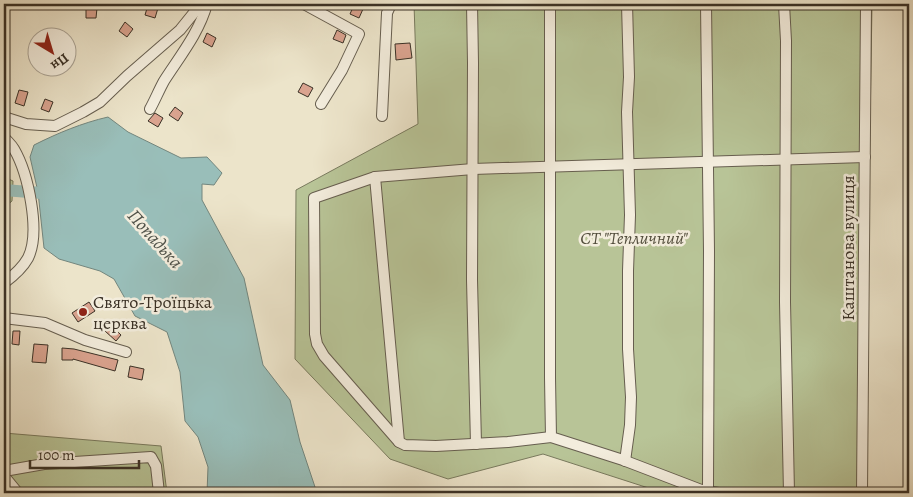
<svg xmlns="http://www.w3.org/2000/svg" width="913" height="497" viewBox="0 0 913 497" font-family="Alegreya,serif">
  <style>
    .green { fill: #b8c497; stroke: #797a5e }
    .water { fill: #99beb9; stroke: #73867e }
    .lines { fill: none; stroke-linecap: round; stroke-linejoin: round }
    .river { stroke: #99beb9; stroke-width: 12 }
    .building { fill: #daa38f; stroke: #3a3126 }
    .minor-casing { stroke: #665e4f; stroke-width: 12 }
    .minor { stroke: #f3eddd; stroke-width: 10 }
    .poi-dot { fill: #8f2418; stroke: #f3eddd; stroke-width: 2 }
    .labels { text-anchor: middle; dominant-baseline: central; stroke-width: 5; stroke-linejoin: round; paint-order: stroke }
    .park-label { font-size: 18px; font-style: italic; fill: #534e3d; stroke: #f3eddd }
    .street-label { font-size: 18px; fill: #3a3126; stroke: #f3eddd }
    .poi-label { font-size: 18px; fill: #3a3126; stroke: #f3eddd; text-anchor: start }
    .water-label { font-size: 19px; font-style: italic; fill: #52544b; stroke: #f3eddd }
  </style>
  <rect width="100%" height="100%" fill="#ece4ca"/>
  <filter id="stains"><feTurbulence type="fractalNoise" baseFrequency=".004" numOctaves="4"/><feColorMatrix values="0 0 0 0 .2 0 0 0 0 .09 0 0 0 0 .02 0 0 0 .5 -.17"/></filter>
  <radialGradient id="worn" r=".72"><stop offset=".6" stop-color="#630" stop-opacity="0"/><stop offset="1" stop-color="#630" stop-opacity=".3"/></radialGradient>
  <g class="green">
    <polygon points="414,4 872,4 864,493 664,493 543,454 448,479 390,459 295,359 296,190 418,124"/>
    <polygon points="4,177 13,181 12,201 4,208"/>
    <polygon points="4,433 161,446 167,493 4,493"/>
  </g>
  <path class="water" d="M108,117L128,132L181,158L207,157L222,173L214,185L202,184V200L244,278L263,365L290,400L300,442L317,493H207L208,467L198,437L185,421L180,372L167,332L135,316L114,279L100,271L59,259L44,248L38,192L30,157L34,145C58,133 82,123 108,117Z"/>
  <g class="lines">
    <polyline class="river" points="4,190 54,194"/>
  </g>
  <g class="building">
    <rect x="55" y="4" width="19" height="5"/>
    <polygon points="148,5 158,8 155,18 145,15"/>
    <polygon points="354,5 363,9 359,18 350,14"/>
    <polygon points="86,8 97,8 96,18 86,18"/>
    <polygon points="125,22 133,29 127,37 119,31"/>
    <polygon points="337,30 346,35 343,43 333,39"/>
    <polygon points="207,33 216,38 212,47 203,42"/>
    <polygon points="410,43 412,58 396,60 395,44"/>
    <polygon points="303,83 313,88 308,97 298,92"/>
    <polygon points="19,90 28,92 24,106 15,103"/>
    <polygon points="45,99 53,102 49,112 41,109"/>
    <polygon points="175,107 183,113 178,121 169,115"/>
    <polygon points="155,113 163,118 158,127 148,121"/>
    <polygon points="89,302 95,311 78,322 72,313"/>
    <polygon points="111,325 121,335 116,341 105,331"/>
    <polygon points="13,331 20,331 19,345 12,344"/>
    <polygon points="34,344 48,345 46,363 32,362"/>
    <polygon points="62,348 74,349 118,360 115,371 73,359 73,360 62,360"/>
    <polygon points="130,366 144,369 142,380 128,377"/>
  </g>
  <g class="lines">
    <g class="minor-casing">
      <g id="minor">
        <polyline points="304,4 359,34 342,70 321,104"/>
        <polyline points="472,4 473,63 472,280 476,444"/>
        <polyline points="550,4 550,378 551,437 623,460 704,491 708,487 709,251 706,4"/>
        <polyline points="784,4 786,41 785,302 789,493"/>
        <path d="M150,109C155,100 159,90 164,81C180,56 199,33 207,4"/>
        <polyline points="382,116 387,13 391,4"/>
        <polyline points="4,117 26,124 55,126 83,112 100,102 127,76 180,30 201,4"/>
        <path d="M4,137C7,141 11,144 14,149C28,173 41,232 28,258C23,267 12,277 4,283"/>
        <polyline points="375,177 399,442"/>
        <polyline points="4,318 45,323 85,340 126,352"/>
        <polyline points="551,437 508,442 436,446 405,445 399,442 324,356 317,344 315,334 314,198 375,177 473,169 865,157"/>
        <polyline points="625,461 630,425 631,397 628,349 628,271 630,215 627,112 629,77 627,4"/>
        <polyline points="4,471 44,464 151,457 156,466 159,493"/>
        <polyline points="4,476 18,493"/>
        <polyline points="704,491 719,493"/>
        <polyline points="862,493 866,4"/>
      </g>
    </g>
    <use href="#minor" class="minor"/>
  </g>
  <circle class="poi-dot" cx="83" cy="312" r="5"/>
  <g class="labels">
    <g class="park-label">
      <text x="634" y="238">СТ "Тепличний"</text>
    </g>
    <g class="street-label">
      <text transform="translate(848 248) rotate(-90)">Каштанова вулиця</text>
    </g>
    <g class="poi-label">
      <text x="93" y="302">Свято-Троїцька<tspan x="93" dy="21">церква</tspan></text>
    </g>
    <g class="water-label">
      <text transform="translate(155 239) rotate(48)">Попадька</text>
    </g>
  </g>
  <rect width="913" height="497" fill="none" stroke="#ece4ca" stroke-width="20"/>
  <rect x="5" y="5" width="903" height="487" fill="none" stroke="#3a3126" stroke-width="2.5"/>
  <rect x="10" y="10" width="893" height="477" fill="none" stroke="#3a3126"/>
  <g transform="translate(52 52) rotate(142)"><circle r="24" fill="#f3eddd" stroke="#a9a294"/>
  <path d="M0-4L9 19L0 12L-9 19Z" fill="#8f2418"/>
  <text y="-8" font-size="14" font-weight="bold" text-anchor="middle" fill="#3a3126">Пн</text>
  </g>
  <path d="M30 460v8h109v-8" fill="none" stroke="#3a3126" stroke-width="2.5"/>
  <text x="38" y="460" font-size="15" fill="#3a3126" stroke="#f3eddd" stroke-width="4" paint-order="stroke">100 m</text>
  <rect width="100%" height="100%" filter="url(#stains)"/>
  <rect width="100%" height="100%" fill="url(#worn)"/>
</svg>
